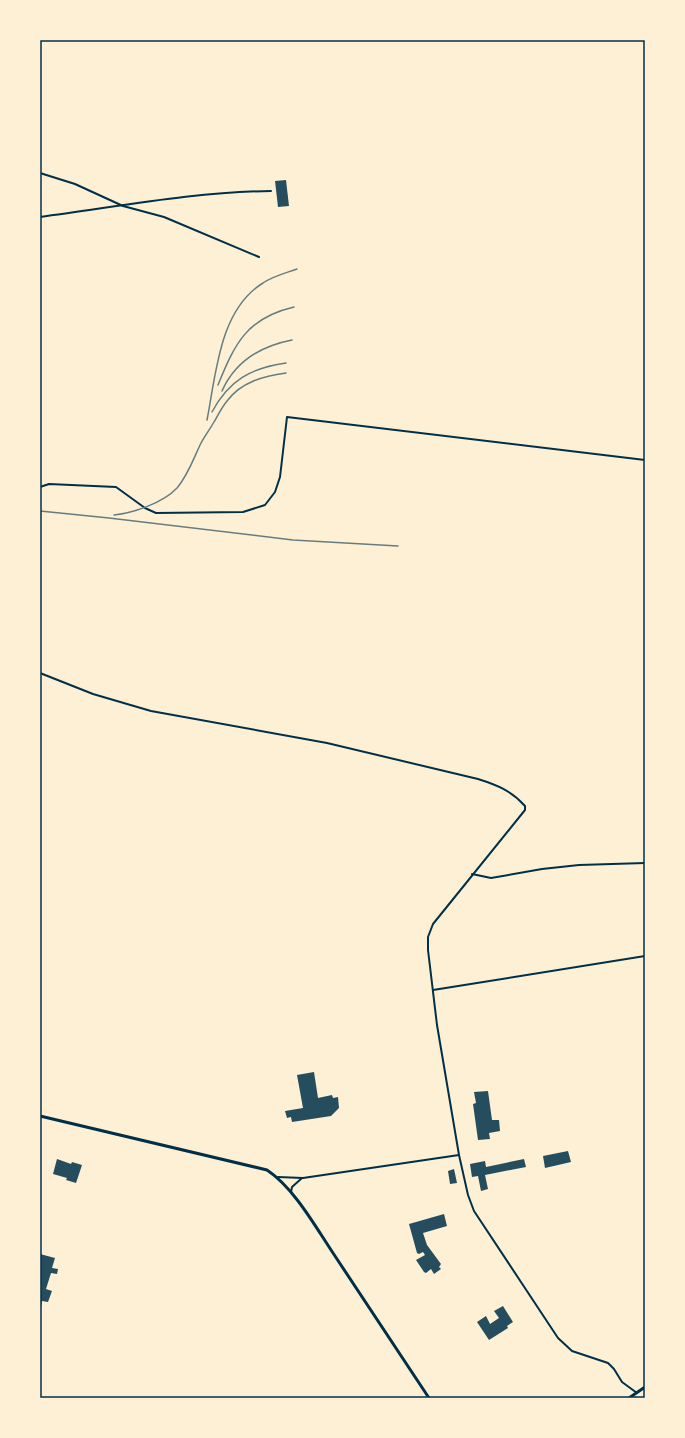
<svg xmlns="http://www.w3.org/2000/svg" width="685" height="1438" viewBox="0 0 685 1438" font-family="'IBM Plex Sans',sans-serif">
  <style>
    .building { fill: #264d5e }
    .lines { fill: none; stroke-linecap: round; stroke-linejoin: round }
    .minor { stroke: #003049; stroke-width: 2 }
    .tertiary { stroke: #003049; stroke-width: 3 }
    .secondary { stroke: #003049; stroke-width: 3 }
    .rail { stroke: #657d81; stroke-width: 1.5 }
    .neatline { fill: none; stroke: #003049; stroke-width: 1.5 }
  </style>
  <rect width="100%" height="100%" fill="#fdf0d5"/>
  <g class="building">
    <polygon points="286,180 289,206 278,207 275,181"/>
    <polygon points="314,1072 318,1098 332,1095 333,1098 338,1097 339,1108 331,1116 292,1122 291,1117 287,1118 285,1111 303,1108 297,1075"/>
    <polygon points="488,1091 492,1120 499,1120 500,1131 489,1133 490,1139 478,1140 473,1104 476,1103 474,1092"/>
    <polygon points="568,1151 571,1162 545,1168 543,1156"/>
    <polygon points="57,1159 71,1164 72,1162 82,1165 76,1183 66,1180 67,1178 53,1174"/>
    <polygon points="524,1159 526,1167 485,1175 488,1189 481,1191 478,1176 472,1177 470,1164 485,1161 486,1167"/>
    <polygon points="454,1169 457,1183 450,1184 448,1171"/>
    <polygon points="444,1214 447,1226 423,1233 427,1245 441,1264 439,1267 441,1269 434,1274 431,1269 426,1273 424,1272 416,1260 425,1255 423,1252 419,1254 417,1253 409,1224"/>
    <polygon points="40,1254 55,1258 52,1268 58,1269 57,1274 51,1273 46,1289 52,1291 48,1302 42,1301 41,1307"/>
    <polygon points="503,1306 513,1322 507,1326 508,1328 489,1340 477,1322 486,1316 490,1324 499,1318 494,1311"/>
  </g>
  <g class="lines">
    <g class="minor">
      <polyline points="40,173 75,184 123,206 164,217 259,257"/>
      <path d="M40,217C117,207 193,192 271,191"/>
      <polyline points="40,487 49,484 116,487 145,508 156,513 243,512 265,505 275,492 280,477 287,417 645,460"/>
      <path d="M40,673L93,694L151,711L327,743L478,779C497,785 512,791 525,806V810L433,924L428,937V950L437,1025L459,1155L468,1195L474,1211L558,1338L572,1351L608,1363L614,1369L622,1382L637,1393"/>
      <polyline points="472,874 491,878 542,869 579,865 645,863"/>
      <polyline points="433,990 645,956"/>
      <polyline points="278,1177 303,1178 459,1155"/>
      <polyline points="291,1192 292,1187 302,1178"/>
    </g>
    <path class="tertiary" d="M40,1116L267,1170C294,1188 315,1226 333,1253C365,1301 397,1349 429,1398"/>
    <polyline class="secondary" points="629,1398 645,1387"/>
    <g class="rail">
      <path d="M218,385C235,343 247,318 294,307"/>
      <path d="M222,391C235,362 261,346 292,340"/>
      <path d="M212,412C229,380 251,368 286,363"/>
      <path d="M207,420C216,375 219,310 263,283C273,276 286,273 297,269"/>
      <polyline points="40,511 109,518 293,540 398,546"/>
      <path d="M114,515C133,513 163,503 177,488C188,475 193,460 200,445C204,437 210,429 214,422C218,415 222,407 227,401C241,382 264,376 286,373"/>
    </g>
  </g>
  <rect width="685" height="1438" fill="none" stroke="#fdf0d5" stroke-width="82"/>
  <rect x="41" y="41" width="603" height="1356" class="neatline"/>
</svg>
